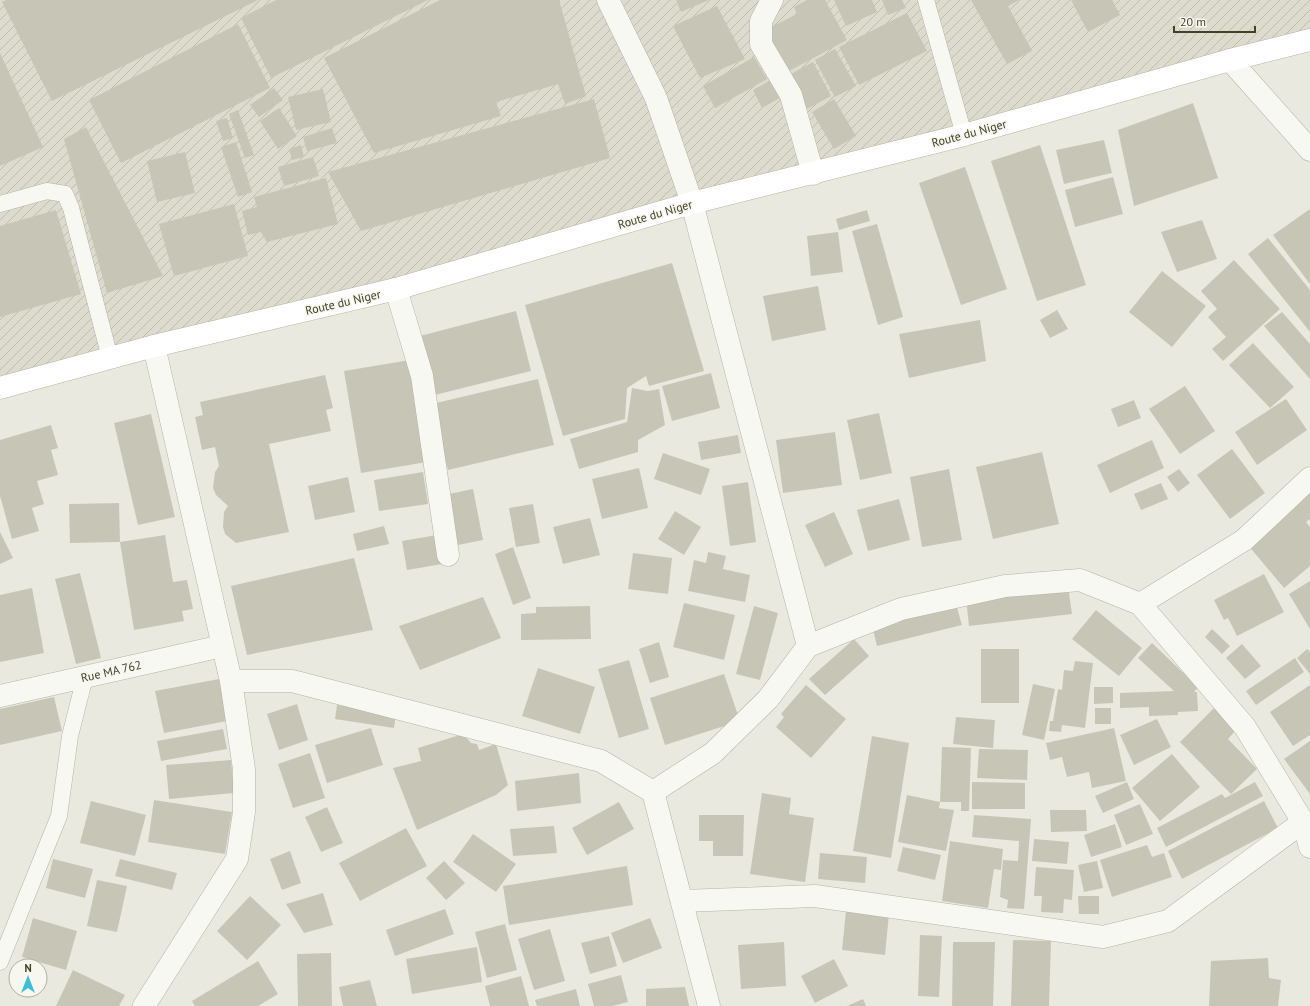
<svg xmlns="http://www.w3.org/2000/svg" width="1310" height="1006" viewBox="0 0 1310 1006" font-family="'PT Sans',sans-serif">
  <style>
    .industrial { fill: url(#industrial-furrows) }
    .building { fill: #c7c6b6 }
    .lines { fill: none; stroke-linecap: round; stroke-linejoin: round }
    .lane-casing { stroke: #b4b3a5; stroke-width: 17 }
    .street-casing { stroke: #b4b3a5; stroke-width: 23 }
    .primary-casing { stroke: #b6b49e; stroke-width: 23 }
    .lane { stroke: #f8f8f3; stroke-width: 16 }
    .street { stroke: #f8f8f3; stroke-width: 22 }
    .primary { stroke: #fff; stroke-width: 22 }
    .labels { text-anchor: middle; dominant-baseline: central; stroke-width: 3; stroke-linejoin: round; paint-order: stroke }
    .street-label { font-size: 12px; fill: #424127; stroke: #f7f6ef }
  </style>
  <defs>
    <pattern id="industrial-furrows" width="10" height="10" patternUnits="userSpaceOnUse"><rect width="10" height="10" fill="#dcdbce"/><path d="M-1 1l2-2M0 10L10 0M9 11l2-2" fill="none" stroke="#bebdb1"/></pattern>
  </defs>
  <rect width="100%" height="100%" fill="#eae9e0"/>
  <polygon class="industrial" points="0,0 1310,0 1310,40 0,388"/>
  <g class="building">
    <polygon points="6,0 258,0 52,101 2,2"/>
    <polygon points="276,0 428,0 271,78 241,18"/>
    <polygon points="440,0 559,0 586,96 565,104 558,84 496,102 501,116 374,153 324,58"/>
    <polygon points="676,0 709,0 681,12"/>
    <polygon points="807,0 825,0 847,40 787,72 765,30 797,14 794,7"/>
    <polygon points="834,0 872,0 877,12 846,26"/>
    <polygon points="882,0 902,0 906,8 888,15"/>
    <polygon points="971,0 1019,0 1008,6 1032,51 1007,64"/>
    <polygon points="1071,0 1112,0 1120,15 1088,32"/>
    <polygon points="717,6 745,59 700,78 673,26"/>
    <polygon points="907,13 927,51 859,85 839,47"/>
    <polygon points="238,24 270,88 121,163 89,100"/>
    <polygon points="835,49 856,86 835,97 815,60"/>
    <polygon points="0,53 43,147 0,166"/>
    <polygon points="754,57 767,79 715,108 703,86"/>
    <polygon points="813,62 831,96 807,109 789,75"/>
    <polygon points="773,79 783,96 762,108 753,90"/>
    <polygon points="274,88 283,100 259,117 250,105"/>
    <polygon points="323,89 331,122 296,130 288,97"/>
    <polygon points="594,99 610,158 361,231 328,172"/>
    <polygon points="834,99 856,136 834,149 812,112"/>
    <polygon points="1193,103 1218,178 1134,206 1118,130"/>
    <polygon points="279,108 297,136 278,149 260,121"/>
    <polygon points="238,110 254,155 245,158 229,114"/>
    <polygon points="227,118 233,138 223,141 216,121"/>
    <polygon points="86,127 163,276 107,293 64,139"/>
    <polygon points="332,128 337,143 307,151 303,137"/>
    <polygon points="1104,140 1112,173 1064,184 1056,150"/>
    <polygon points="236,142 252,192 238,197 221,147"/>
    <polygon points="301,145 304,157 292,160 289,149"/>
    <polygon points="1040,145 1086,285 1037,301 991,161"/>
    <polygon points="185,152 195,193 157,202 147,161"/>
    <polygon points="313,157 319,176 284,186 278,167"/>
    <polygon points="965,167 1007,289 961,305 919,183"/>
    <polygon points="1113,177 1123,214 1075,227 1065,190"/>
    <polygon points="326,178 338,224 267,242 261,232 248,235 242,211 257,207 254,197"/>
    <polygon points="234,204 248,256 174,276 159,224"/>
    <polygon points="1310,209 1310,284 1273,235"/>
    <polygon points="56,210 81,294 0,317 0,226"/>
    <polygon points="867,210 870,221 839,230 836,219"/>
    <polygon points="1202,220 1217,259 1177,272 1161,232"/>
    <polygon points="877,224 903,317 878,325 852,231"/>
    <polygon points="838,232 843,272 811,276 807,236"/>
    <polygon points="1268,238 1310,290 1310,332 1248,254"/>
    <polygon points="1234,260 1280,309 1223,361 1212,349 1226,337 1208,317 1217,309 1201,291"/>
    <polygon points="672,263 704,371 649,386 646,376 627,388 625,419 563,436 525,305"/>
    <polygon points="1162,271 1206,306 1172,347 1129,312"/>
    <polygon points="818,286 826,330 772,341 763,296"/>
    <polygon points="1057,310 1068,329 1050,338 1040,320"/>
    <polygon points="516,311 531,371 435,395 420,336"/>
    <polygon points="1282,312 1310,344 1310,379 1264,326"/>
    <polygon points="980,320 986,361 909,378 899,334"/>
    <polygon points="1253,343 1294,387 1270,408 1229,365"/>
    <polygon points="410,360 427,462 361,473 344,371"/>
    <polygon points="711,373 720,408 672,421 662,386"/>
    <polygon points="325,375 333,408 326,410 331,431 269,444 289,532 236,543 225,534 223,527 224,512 228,506 216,495 213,488 215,472 219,466 215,447 202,450 195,417 203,415 200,402"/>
    <polygon points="538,379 554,445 448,470 432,404"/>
    <polygon points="1185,386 1215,431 1180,454 1149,409"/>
    <polygon points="632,388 648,391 659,389 665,425 638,440 638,452 579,469 570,439 627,422"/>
    <polygon points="1286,399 1307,430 1257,465 1235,432"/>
    <polygon points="1134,400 1141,418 1118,427 1111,409"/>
    <polygon points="879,413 892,473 860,480 847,420"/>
    <polygon points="151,414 175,517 138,525 114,423"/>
    <polygon points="51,425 58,448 51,450 58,475 37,481 44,504 32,508 39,531 12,539 0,496 0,440"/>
    <polygon points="835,432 842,485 783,493 776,440"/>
    <polygon points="738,435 741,453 701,460 698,442"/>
    <polygon points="1152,440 1164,468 1110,493 1097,465"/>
    <polygon points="1232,449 1265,493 1230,519 1197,475"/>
    <polygon points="1042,452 1059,524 993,539 976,467"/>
    <polygon points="663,453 710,469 701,495 654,479"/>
    <polygon points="639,468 648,508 602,519 592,479"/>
    <polygon points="949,469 962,540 922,547 910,477"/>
    <polygon points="1179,469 1190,483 1178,492 1167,477"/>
    <polygon points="423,472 428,504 379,511 374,480"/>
    <polygon points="348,477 355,512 315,520 308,486"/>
    <polygon points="748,482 756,542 730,546 722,486"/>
    <polygon points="1161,483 1168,499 1141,510 1134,494"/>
    <polygon points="473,489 483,540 458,545 449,494"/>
    <polygon points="1310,493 1310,519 1306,522 1310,527 1310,566 1284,588 1248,545"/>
    <polygon points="899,499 910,540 868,551 857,510"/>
    <polygon points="119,503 120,542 70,543 69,504"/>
    <polygon points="533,504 540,543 516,547 509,508"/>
    <polygon points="675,511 701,527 684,555 658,539"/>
    <polygon points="834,512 853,554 825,567 805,525"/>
    <polygon points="590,518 600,555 563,564 553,527"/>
    <polygon points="384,526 389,544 357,551 353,534"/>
    <polygon points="0,532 13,558 0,564"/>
    <polygon points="165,535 173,582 187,580 193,609 182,611 184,621 134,630 120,542"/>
    <polygon points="437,535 442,564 407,570 402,541"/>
    <polygon points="513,547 531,598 513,605 495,554"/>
    <polygon points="708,552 726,556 723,569 750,575 745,602 688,591 694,560 706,563"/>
    <polygon points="633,553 672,558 668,594 628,589"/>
    <polygon points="354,558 373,630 247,655 231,586"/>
    <polygon points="80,573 101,658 76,664 55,579"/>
    <polygon points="1264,574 1284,612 1237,636 1228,618 1224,620 1214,600"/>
    <polygon points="1310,581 1310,629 1289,594"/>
    <polygon points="1068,586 1072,614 969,626 966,598"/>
    <polygon points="32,588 44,653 0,662 0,595"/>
    <polygon points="483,597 501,638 420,670 399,626"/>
    <polygon points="955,601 962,625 877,646 873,629 898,623 896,616"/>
    <polygon points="684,603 735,615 724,660 673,647"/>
    <polygon points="590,606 591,639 521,640 521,614 536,613 536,607"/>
    <polygon points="754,606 778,613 760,680 736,674"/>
    <polygon points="1096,610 1142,648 1119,676 1072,639"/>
    <polygon points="1212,629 1230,646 1222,654 1205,637"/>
    <polygon points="854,639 869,656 825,695 809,679"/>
    <polygon points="659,642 669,677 650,683 639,649"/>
    <polygon points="1152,643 1198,687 1194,692 1197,692 1198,711 1178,712 1178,715 1149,716 1149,707 1120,708 1120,693 1174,691 1138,658"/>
    <polygon points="1242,644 1261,666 1245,679 1226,658"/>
    <rect x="981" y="649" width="38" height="54"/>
    <polygon points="1307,649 1310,652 1310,674 1297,658"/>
    <polygon points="1295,658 1304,672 1256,705 1246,691"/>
    <polygon points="629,660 649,729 619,738 598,669"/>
    <polygon points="1075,661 1093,663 1085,728 1062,725 1061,732 1049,731 1050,721 1053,721 1058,689 1062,690 1064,670 1073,671"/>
    <polygon points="538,668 595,687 580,734 522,716"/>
    <polygon points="724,674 740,721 665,745 650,698"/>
    <polygon points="219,679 227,721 164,733 155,691"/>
    <polygon points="1033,684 1055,689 1044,740 1022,735"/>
    <polygon points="806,685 846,719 811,758 776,727 784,717 781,714"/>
    <polygon points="1310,685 1310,735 1293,746 1270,712"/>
    <polygon points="1094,687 1113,687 1113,703 1094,704"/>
    <polygon points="54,697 62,731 0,745 0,709"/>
    <polygon points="297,704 308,740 279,750 267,714"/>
    <polygon points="337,705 396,714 394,728 335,719"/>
    <rect x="1095" y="708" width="16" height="16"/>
    <polygon points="1214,708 1236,730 1228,739 1257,769 1231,794 1180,742"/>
    <polygon points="956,717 995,720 993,748 953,744"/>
    <polygon points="1157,719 1171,747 1134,765 1120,735"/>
    <polygon points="371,728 383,765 327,783 315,745"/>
    <polygon points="1114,728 1126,781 1092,788 1089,772 1067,777 1062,757 1050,760 1046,743"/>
    <polygon points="223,729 227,749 161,761 157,741"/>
    <polygon points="463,734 471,743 477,744 479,750 496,744 508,785 496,795 417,830 393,768 421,761 418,748"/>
    <polygon points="872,736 909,743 891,858 853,851"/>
    <polygon points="1310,741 1310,794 1284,759"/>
    <polygon points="942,747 971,748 969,811 961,811 961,802 940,802"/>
    <polygon points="979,749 1028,750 1027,780 977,778"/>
    <polygon points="310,753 325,798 293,808 278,764"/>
    <polygon points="1172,754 1200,787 1160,821 1132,788"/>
    <polygon points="231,760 234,793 169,799 166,765"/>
    <polygon points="579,773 581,803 517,811 515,781"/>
    <polygon points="972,782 1025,783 1025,809 972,809"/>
    <polygon points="1127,782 1134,799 1103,813 1095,796"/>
    <polygon points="1255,782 1263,796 1166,847 1157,828 1222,794 1225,798"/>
    <polygon points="762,793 791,798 789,814 814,818 805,882 750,874"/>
    <polygon points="907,795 940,802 939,808 954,810 946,851 898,842"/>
    <polygon points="154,800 232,812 225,854 148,842"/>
    <polygon points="91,801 146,815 135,856 80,843"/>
    <polygon points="1264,801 1278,828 1182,879 1168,851"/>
    <polygon points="619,802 634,829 587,855 572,828"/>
    <polygon points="1140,804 1153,834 1126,845 1114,815"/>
    <polygon points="327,807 343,843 321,852 305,817"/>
    <polygon points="1050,810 1086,810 1087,831 1051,832"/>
    <polygon points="699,815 744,815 743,856 713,856 713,841 699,841"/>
    <polygon points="974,815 1031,819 1024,909 1007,908 1008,900 1000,897 1003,860 1018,861 1019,841 972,837"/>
    <polygon points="1115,824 1122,847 1091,857 1084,835"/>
    <polygon points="554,826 557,853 513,856 510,829"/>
    <polygon points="406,828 427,866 360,901 339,863"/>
    <polygon points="473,834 516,864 496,892 453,862"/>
    <polygon points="1034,839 1069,842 1067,864 1032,861"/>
    <polygon points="950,841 1003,849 1001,870 994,869 988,908 942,901"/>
    <polygon points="1147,845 1152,857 1164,853 1172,877 1112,897 1100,860"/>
    <polygon points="903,847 941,855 935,880 897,871"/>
    <polygon points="290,851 301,883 282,890 270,859"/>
    <polygon points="820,853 867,857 865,883 818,879"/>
    <polygon points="53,859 93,869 85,898 46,888"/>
    <polygon points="120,859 177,873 172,890 115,876"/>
    <polygon points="444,861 465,883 446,900 426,878"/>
    <polygon points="1097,861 1103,888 1084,892 1078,865"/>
    <polygon points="627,866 633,905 509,925 503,886"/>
    <polygon points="1036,867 1074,870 1072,900 1064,899 1063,913 1041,912 1042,896 1034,896"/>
    <polygon points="97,880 127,886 117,932 87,926"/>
    <polygon points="323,893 333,925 304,933 286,904"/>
    <polygon points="250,896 281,925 247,960 217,931"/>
    <polygon points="1078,896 1099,896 1099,914 1079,914"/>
    <polygon points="445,909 454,934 395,956 386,930"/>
    <polygon points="846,911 889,914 885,955 842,950"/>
    <polygon points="33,918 77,931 66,970 22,957"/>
    <polygon points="650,918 662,948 623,963 611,933"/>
    <polygon points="505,924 517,970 487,978 475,932"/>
    <polygon points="550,929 565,981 534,990 518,939"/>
    <polygon points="920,935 942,936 939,997 918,996"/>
    <polygon points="609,936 617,966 590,974 581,943"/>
    <polygon points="1013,940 1051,941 1049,1006 1011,1006"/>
    <polygon points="784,942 786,986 741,989 738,945"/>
    <polygon points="953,942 995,942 993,1006 952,1006"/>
    <polygon points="477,947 482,982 412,994 406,959"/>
    <polygon points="331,953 332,1006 298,1006 297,954"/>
    <polygon points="1268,958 1269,978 1281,980 1278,1006 1209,1006 1211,961"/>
    <polygon points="834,959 848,986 815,1003 801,976"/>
    <polygon points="258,961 278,994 258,1006 195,1006 192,1001"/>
    <polygon points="73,970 125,995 119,1006 56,1006"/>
    <polygon points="621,975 628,1002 612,1006 594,1006 588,984"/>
    <polygon points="521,976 529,1006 490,1006 485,986"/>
    <polygon points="370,980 377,1006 343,1006 339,987"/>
    <polygon points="685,987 689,1006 646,1006 646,989"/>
    <polygon points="576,989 580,1006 537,1006 535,1000"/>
    <polygon points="863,999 866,1006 847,1006"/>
  </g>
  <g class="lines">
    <g class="lane-casing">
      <g id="lane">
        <polyline points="926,0 964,135"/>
        <polyline points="0,204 47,191 65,194 71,208 110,358"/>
        <polyline points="0,962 59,816 70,736 85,677"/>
      </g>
    </g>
    <g class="street-casing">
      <g id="street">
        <polyline points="608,0 656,98 692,203 808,646"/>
        <polyline points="772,0 761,21 761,44 791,95 813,174"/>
        <polyline points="1230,60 1310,150"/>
        <polyline points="396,289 422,376 448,555"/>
        <polyline points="1140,604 1245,727 1303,822 1310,847"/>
        <polyline points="231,681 292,681 601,761 653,792 709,1006"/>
        <polyline points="0,696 222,646"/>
        <polyline points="653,792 713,753 768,699 808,646 901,609 1005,586 1080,580 1140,604 1244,540 1310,478"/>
        <polyline points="682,901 815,896 1103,937 1168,921 1303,822"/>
        <polyline points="144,1006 237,859 244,812 244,769 231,681 154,346"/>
      </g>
    </g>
    <g class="primary-casing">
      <polyline id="primary" points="0,388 154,346 396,289 692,203 964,135 1230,60 1310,40"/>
    </g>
    <use href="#lane" class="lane"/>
    <use href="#street" class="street"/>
    <use href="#primary" class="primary"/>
  </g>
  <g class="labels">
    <g class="street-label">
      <text transform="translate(969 133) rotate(-15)">Route du Niger</text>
      <text transform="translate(655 214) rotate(-16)">Route du Niger</text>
      <text transform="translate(343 302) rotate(-13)">Route du Niger</text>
      <text transform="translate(111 671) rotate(-13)">Rue MA 762</text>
    </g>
  </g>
  <g transform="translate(28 978)"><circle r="19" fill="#f7f6ef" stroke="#afae9f"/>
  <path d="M0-3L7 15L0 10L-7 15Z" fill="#3cbed8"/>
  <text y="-6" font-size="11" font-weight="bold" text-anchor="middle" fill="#424127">N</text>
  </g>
  <path d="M1174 26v6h81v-6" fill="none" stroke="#424127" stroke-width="2"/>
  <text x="1180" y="26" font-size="12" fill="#424127" stroke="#f7f6ef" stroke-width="3" paint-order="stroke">20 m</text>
</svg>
